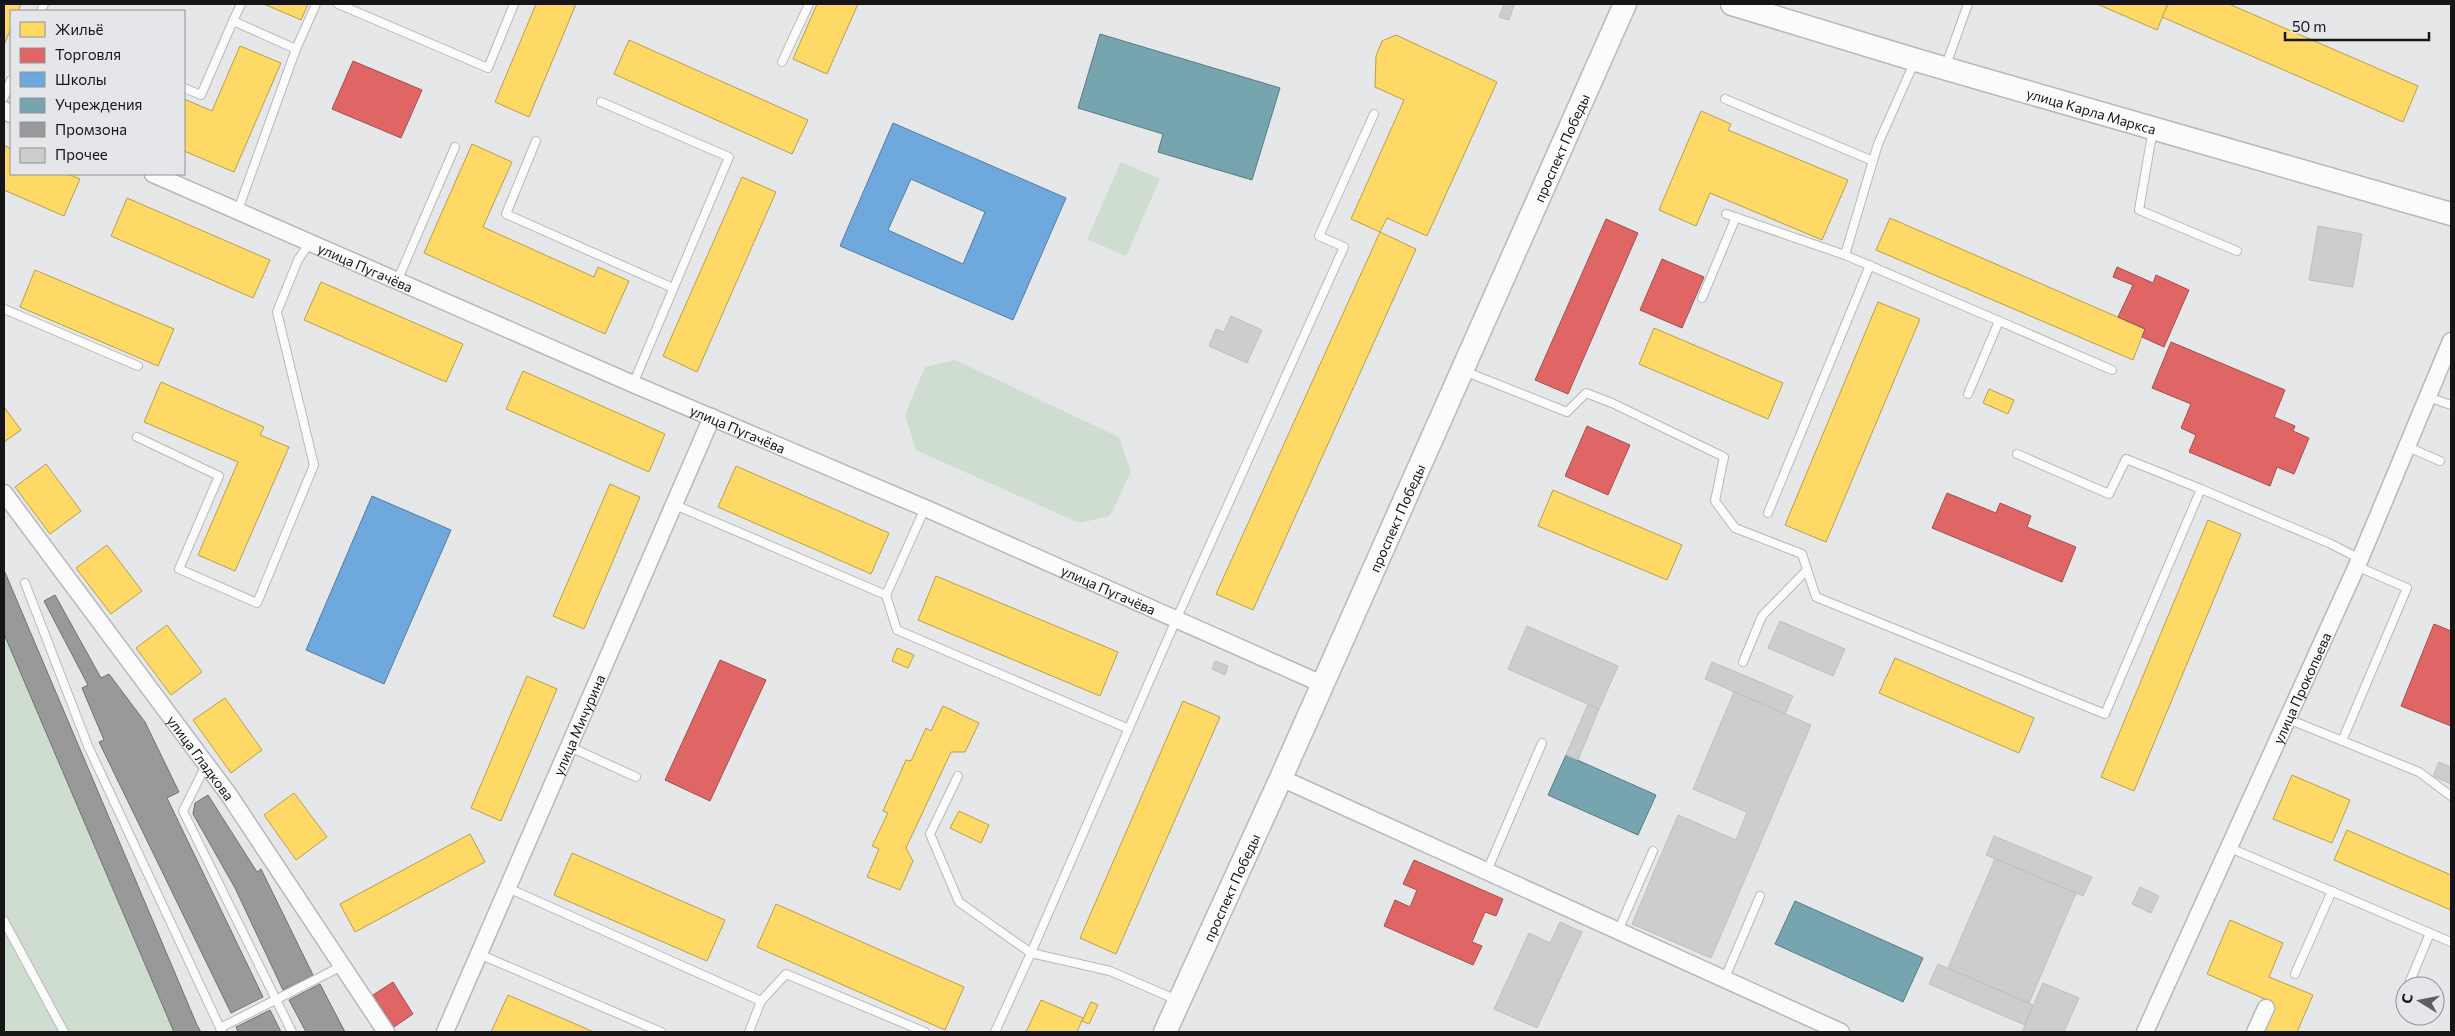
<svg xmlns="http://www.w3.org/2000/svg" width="2455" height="1036" viewBox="0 0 2455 1036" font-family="Commissioner,sans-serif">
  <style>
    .green { fill: #ceddd0 }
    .homes { fill: #ffd966; stroke: #b99e4e }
    .shops { fill: #e06666; stroke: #a34e4e }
    .schools { fill: #6fa8dc; stroke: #547ca1; fill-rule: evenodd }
    .public { fill: #76a5af; stroke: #597a81 }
    .industry { fill: #999; stroke: #717172 }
    .building { fill: #cdcdce; stroke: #bebfbf }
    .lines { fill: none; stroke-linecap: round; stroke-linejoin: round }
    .lane-casing { stroke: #b7b8b9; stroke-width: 10 }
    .street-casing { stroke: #b7b8b9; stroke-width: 19 }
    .secondary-casing { stroke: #b7b8b9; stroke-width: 25 }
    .lane { stroke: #fbfbfc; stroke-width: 8 }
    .street { stroke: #fbfbfc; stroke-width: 16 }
    .secondary { stroke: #fbfbfc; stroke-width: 22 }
    .labels { text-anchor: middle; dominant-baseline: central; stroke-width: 5; stroke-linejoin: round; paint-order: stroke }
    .street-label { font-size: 14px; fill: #151516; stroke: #e5e6ea }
  </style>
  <rect width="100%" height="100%" fill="#e6e7e9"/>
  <g class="green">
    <polygon points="1121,162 1160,179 1126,256 1087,239"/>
    <polygon points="955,360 1119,437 1131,472 1110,516 1079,523 916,450 905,415 925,367"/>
    <polygon points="4,634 174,1032 4,1032"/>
  </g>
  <g class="homes">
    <polygon points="4,4 21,4 18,11 11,11 11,28 4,45"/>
    <polygon points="264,4 308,4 301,20"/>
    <polygon points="536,4 576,4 529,117 495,102"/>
    <polygon points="817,4 858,4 827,74 793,59"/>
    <polygon points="2097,4 2168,4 2157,30"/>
    <polygon points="2168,4 2229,4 2418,86 2403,122 2162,17"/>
    <polygon points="1396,35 1497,82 1427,236 1387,218 1380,232 1351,219 1404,100 1375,87 1376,56 1382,41"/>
    <polygon points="629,40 808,120 792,154 614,74"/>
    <polygon points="240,46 281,63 234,172 184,151 184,99 212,111"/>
    <polygon points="1701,111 1731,124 1728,130 1848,180 1822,240 1710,193 1696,226 1659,210"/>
    <polygon points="472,144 512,162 483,227 594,277 598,267 629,281 605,334 424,253"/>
    <polygon points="4,145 11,149 11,174 68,174 80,179 64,216 4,190"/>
    <polygon points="742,177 776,192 697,372 663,356"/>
    <polygon points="127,198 270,260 253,298 111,236"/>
    <polygon points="1890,218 2145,329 2133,360 1876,250"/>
    <polygon points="1380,232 1416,249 1253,610 1216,594"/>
    <polygon points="35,270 174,329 158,366 20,307"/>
    <polygon points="321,282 463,344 446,382 304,320"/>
    <polygon points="1878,302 1920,319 1826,542 1785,525"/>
    <polygon points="1654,328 1783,383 1768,419 1639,364"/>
    <polygon points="523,371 665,434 649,472 506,409"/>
    <polygon points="161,382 264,427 260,435 289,447 235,571 198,555 238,462 144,422"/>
    <polygon points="1989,389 2014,400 2008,414 1983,403"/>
    <polygon points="4,407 21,430 4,442"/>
    <polygon points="46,464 81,511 50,534 15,487"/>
    <polygon points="736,466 889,533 871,574 718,507"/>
    <polygon points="610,484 640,497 584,629 553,616"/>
    <polygon points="1553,490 1682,545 1667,580 1538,526"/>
    <polygon points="2208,520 2241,534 2134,791 2101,777"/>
    <polygon points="107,545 142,591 111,614 76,568"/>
    <polygon points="936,576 1118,652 1100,696 918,620"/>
    <polygon points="167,625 202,672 171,695 136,648"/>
    <polygon points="897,648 914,655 908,668 892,661"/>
    <polygon points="1895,658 2034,718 2019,753 1879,693"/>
    <polygon points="527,676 557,689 501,821 471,808"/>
    <polygon points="225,698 262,750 231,773 193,720"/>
    <polygon points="1183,701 1220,717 1116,954 1080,938"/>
    <polygon points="943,706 979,723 965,752 951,752 906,848 913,861 900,890 867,877 879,849 872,846 888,813 883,811 906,760 911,761 926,728 931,731"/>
    <polygon points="2292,775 2350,800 2332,843 2273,819"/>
    <polygon points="294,793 327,837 296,860 264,815"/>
    <polygon points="959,811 989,825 981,843 950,828"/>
    <polygon points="2347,830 2451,875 2451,910 2334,860"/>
    <polygon points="470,834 485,862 355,932 340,904"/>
    <polygon points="572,853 725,920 707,961 554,895"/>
    <polygon points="776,904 964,987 945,1030 757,947"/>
    <polygon points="2230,920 2283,943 2269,977 2313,995 2297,1032 2260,1032 2272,1002 2207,974"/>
    <polygon points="508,995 594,1032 491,1032"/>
    <polygon points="1041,1000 1083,1018 1077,1032 1026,1032"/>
    <polygon points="1091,1002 1098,1005 1089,1024 1082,1021"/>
  </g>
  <g class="shops">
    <polygon points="353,61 422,90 401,138 332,109"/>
    <polygon points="1606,219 1638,233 1568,394 1535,380"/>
    <polygon points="1662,259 1704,277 1682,328 1640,310"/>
    <polygon points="2117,267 2153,283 2156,275 2189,290 2164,347 2142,337 2145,329 2118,317 2133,285 2113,277"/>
    <polygon points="2171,342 2285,390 2274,417 2295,426 2293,431 2309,438 2294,474 2277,467 2270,486 2189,452 2196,435 2181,428 2191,404 2152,388"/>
    <polygon points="1587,426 1630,445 1608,495 1565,476"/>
    <polygon points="1947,493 1996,513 2000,503 2031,516 2027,527 2076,547 2062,582 1932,528"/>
    <polygon points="2434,624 2451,631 2451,726 2401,706"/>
    <polygon points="720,660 766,680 710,801 665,780"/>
    <polygon points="1414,860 1503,899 1496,916 1485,912 1472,942 1482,946 1473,965 1384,926 1395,900 1410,907 1417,890 1403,884"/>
    <polygon points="393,982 413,1014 394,1027 373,995"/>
  </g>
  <g class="schools">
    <path d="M893,123L1066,198L1013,320L840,246ZM911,179L985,212L963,264L888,230Z"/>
    <polygon points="372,496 451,530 384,684 306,650"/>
  </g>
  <g class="public">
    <polygon points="1100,34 1280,88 1252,180 1158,152 1163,134 1078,108"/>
    <polygon points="1566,755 1656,795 1638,835 1548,795"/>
    <polygon points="1795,901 1923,958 1903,1002 1775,944"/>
  </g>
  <g class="industry">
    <polygon points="4,570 197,1025 201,1032 174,1032 4,634"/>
    <polygon points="55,595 101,678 109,674 145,722 179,792 167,798 263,997 231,1013 99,742 104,740 82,688 88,685 44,601"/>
    <polygon points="208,795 257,872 261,869 313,975 283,990 235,888 193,814 195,803"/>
    <polygon points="320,984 345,1032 306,1032 289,1000"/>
    <polygon points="270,1010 281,1032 238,1032 236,1027"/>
  </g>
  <g class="building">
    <polygon points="1504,4 1514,5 1509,20 1499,17"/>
    <polygon points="2318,226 2362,234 2353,287 2309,280"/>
    <polygon points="1231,316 1262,330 1247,363 1209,346 1216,329 1224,332"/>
    <polygon points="1780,621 1845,649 1833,676 1768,648"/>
    <polygon points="1527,626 1618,666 1599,709 1508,669"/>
    <polygon points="1215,661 1228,666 1225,675 1212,669"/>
    <polygon points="1712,662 1793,696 1785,714 1705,679"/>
    <polygon points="1734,692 1811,725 1711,958 1632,924 1678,815 1736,840 1747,812 1693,789"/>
    <polygon points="1588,704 1599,709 1578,760 1566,755"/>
    <polygon points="2439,762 2451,767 2451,784 2433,776"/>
    <polygon points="1994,836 2092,877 2083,896 1986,855"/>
    <polygon points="1995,859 2076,893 2029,1003 1948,968"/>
    <polygon points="2140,887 2159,896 2151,913 2132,904"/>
    <polygon points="1560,922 1582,932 1537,1028 1494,1009 1529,933 1550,943"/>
    <polygon points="1938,964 2033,1005 2025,1025 1929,984"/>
    <polygon points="2043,983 2079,998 2064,1032 2022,1032"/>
  </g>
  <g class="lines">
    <g class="lane-casing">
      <g id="lane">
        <polyline points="338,4 488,68 514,4"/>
        <polyline points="41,11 44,4"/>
        <polyline points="296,49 316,4"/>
        <polyline points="782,62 809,4"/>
        <polyline points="1914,63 1878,144 1845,255 1999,321 1968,394"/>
        <polyline points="1946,65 1968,4"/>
        <polyline points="184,88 201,95 233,21"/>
        <polyline points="4,97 11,80"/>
        <polyline points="1725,99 1873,161"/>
        <polyline points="601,102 729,157 633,384"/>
        <polyline points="2153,129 2139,210 2237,251"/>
        <polyline points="536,141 506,214 673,288"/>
        <polyline points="238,210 296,49 233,21 241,4"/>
        <polyline points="1726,214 1845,255"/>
        <polyline points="398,279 455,147"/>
        <polyline points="1702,298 1736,217"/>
        <polyline points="4,309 138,366"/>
        <polyline points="1999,321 2112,370"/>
        <polyline points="1464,371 1567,412 1586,393 1612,403 1724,457 1715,501 1735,528 1802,554 1816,597 2105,714 2201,489 2331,544 2360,559"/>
        <polyline points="2428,397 2451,405"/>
        <polyline points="137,437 219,476 179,569 257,603 314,465 277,312 298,260 311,241"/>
        <polyline points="2408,447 2440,461"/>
        <polyline points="2017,454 2109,494 2126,459 2201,489"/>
        <polyline points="675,505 886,595 925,508"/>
        <polyline points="1768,513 1870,265"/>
        <polyline points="25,583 88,746 222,1032"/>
        <polyline points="886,595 897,630 1129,729"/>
        <polyline points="1743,662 1762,616 1807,570"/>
        <polyline points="2288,719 2419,772 2451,796"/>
        <polyline points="2342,741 2407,588 2356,566"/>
        <polyline points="570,747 636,777"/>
        <polyline points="206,765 183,811 292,1032"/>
        <polyline points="958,776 930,834 959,902 1031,953 995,1032"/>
        <polyline points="2230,848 2451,942"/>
        <polyline points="1487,871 1542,743"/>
        <polyline points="508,888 761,1001"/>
        <polyline points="4,921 64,1032"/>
        <polyline points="1618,931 1653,851"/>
        <polyline points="479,954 661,1032"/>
        <polyline points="2295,974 2332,891"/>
        <polyline points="1724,980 1760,896"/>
        <polyline points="2408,986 2430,933"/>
        <polyline points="1177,1000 1110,971 1031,953 1176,620 1344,247 1319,236 1374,114"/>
        <polyline points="220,1028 342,966"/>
        <polyline points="749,1032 761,1001 786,974 925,1032"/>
      </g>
    </g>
    <g class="street-casing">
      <g id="street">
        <polyline points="4,110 11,114"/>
        <path id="s1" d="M153,174L633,384L925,508L1322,684"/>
        <path id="s2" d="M4,493L229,795L386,1032"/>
        <polyline points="1281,778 1841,1032"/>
        <path id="s3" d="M445,1032L712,417"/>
        <path id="s4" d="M2145,1032L2360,559L2451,341"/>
        <polyline points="2255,1032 2266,1008"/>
      </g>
    </g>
    <g class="secondary-casing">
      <g id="secondary">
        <path id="s5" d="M1732,4L1916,60L2451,214"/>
        <path id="s6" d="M1165,1032L1281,778L1625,4"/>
      </g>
    </g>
    <use href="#lane" class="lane"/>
    <use href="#street" class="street"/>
    <use href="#secondary" class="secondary"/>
  </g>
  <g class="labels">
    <g class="street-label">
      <text stroke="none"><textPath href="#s5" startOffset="375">улица Карла Маркса</textPath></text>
      <text stroke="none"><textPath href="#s6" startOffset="969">проспект Победы</textPath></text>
      <text stroke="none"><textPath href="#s1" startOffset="232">улица Пугачёва</textPath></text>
      <text stroke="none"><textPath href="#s1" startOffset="638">улица Пугачёва</textPath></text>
      <text stroke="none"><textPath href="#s6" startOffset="564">проспект Победы</textPath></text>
      <text stroke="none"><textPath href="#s1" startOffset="1042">улица Пугачёва</textPath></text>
      <text stroke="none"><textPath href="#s4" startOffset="378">улица Прокопьева</textPath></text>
      <text stroke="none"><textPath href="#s3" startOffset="335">улица Мичурина</textPath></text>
      <text stroke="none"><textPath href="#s2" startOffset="330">улица Гладкова</textPath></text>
      <text stroke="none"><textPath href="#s6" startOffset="159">проспект Победы</textPath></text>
    </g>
  </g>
  <rect width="2455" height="1036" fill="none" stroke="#151516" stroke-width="10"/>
  <rect x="10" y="10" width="175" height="165" fill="#e5e6ea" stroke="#929295"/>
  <rect x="20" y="22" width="25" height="15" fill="#ffd966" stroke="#929295"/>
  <text x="55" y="35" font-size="15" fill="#151516">Жильё</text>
  <rect x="20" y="48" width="25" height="15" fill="#e06666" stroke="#929295"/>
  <text x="55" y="60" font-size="15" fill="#151516">Торговля</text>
  <rect x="20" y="72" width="25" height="15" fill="#6fa8dc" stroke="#929295"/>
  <text x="55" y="85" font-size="15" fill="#151516">Школы</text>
  <rect x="20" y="98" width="25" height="15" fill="#76a5af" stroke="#929295"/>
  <text x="55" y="110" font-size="15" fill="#151516">Учреждения</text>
  <rect x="20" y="122" width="25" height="15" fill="#999999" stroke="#929295"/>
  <text x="55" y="135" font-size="15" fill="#151516">Промзона</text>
  <rect x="20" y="148" width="25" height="15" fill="#cdcdce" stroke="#929295"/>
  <text x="55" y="160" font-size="15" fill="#151516">Прочее</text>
  <g transform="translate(2420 1001) rotate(280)"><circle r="24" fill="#e5e6ea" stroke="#929295"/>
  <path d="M0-4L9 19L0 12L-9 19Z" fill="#5e5e60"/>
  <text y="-8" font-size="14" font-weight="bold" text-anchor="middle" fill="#151516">С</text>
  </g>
  <path d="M2285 32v8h144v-8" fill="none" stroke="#151516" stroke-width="2.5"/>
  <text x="2292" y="32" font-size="15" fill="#151516" stroke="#e5e6ea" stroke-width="4" paint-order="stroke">50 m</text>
</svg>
